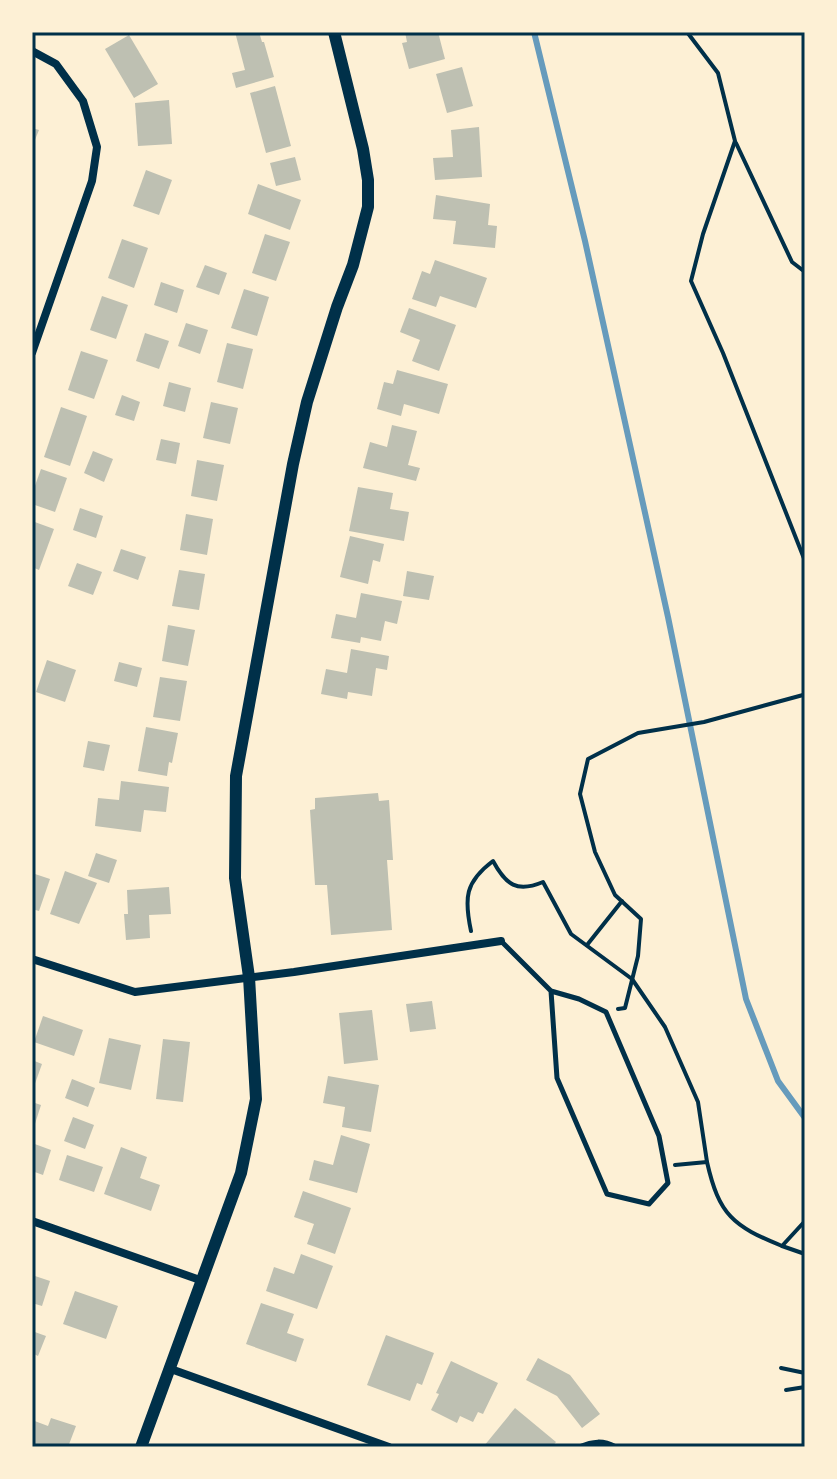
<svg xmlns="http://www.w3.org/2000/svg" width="837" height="1479" viewBox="0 0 837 1479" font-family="'IBM Plex Sans',sans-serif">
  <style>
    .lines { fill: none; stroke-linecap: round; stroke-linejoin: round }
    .stream { stroke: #669bbc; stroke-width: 6 }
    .building { fill: #bec0b2 }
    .path { stroke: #003049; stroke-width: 4 }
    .service { stroke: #003049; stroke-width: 5 }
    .minor { stroke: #003049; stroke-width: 8 }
    .tertiary { stroke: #003049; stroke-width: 12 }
    .neatline { fill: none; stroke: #003049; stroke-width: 3 }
  </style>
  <rect width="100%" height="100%" fill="#fdf0d5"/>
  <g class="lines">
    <polyline class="stream" points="534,32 585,241 668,617 746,999 778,1081 805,1118"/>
  </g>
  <g class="building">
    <polygon points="235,32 259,32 262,42 264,42 274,77 236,88 232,73 245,70"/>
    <polygon points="405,32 438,32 445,59 409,69 402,43 407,42"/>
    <polygon points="129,35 158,84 134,98 105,49"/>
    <polygon points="462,67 473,106 447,113 436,74"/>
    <polygon points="275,86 291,146 266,153 250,93"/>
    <polygon points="169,100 172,144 138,146 135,103"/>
    <polygon points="479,127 482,177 435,180 433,158 453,157 451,130"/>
    <polygon points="32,128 39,130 32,147"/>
    <polygon points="295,157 301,180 276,186 270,163"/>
    <polygon points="146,170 172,180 159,215 133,206"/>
    <polygon points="258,184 301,200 290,230 248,214"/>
    <polygon points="436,195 490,204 488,225 497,226 495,248 453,244 456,221 433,219"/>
    <polygon points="265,234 290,242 276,281 252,273"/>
    <polygon points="122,239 148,248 134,288 108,278"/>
    <polygon points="435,260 487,278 476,308 440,296 436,307 412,299 422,271 430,274"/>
    <polygon points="205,265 227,273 219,295 196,287"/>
    <polygon points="161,282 184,290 177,313 154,305"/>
    <polygon points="244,289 269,297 257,336 231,328"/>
    <polygon points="102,296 128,305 116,339 90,330"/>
    <polygon points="409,308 456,325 439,371 412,361 420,340 400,332"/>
    <polygon points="186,323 208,330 200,354 178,346"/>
    <polygon points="145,333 169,341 159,369 136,361"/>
    <polygon points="227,343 253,349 243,389 217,382"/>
    <polygon points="81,351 108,360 94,399 68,390"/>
    <polygon points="397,370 448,384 439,414 404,404 401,416 377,409 384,382 393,384"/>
    <polygon points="169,382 191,388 185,412 163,406"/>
    <polygon points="122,395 140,402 134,421 115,415"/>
    <polygon points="211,402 238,408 230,444 203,438"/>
    <polygon points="61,407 87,416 70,466 44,457"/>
    <polygon points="392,425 417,431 408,465 420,468 416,481 363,468 370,442 387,447"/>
    <polygon points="161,439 180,443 176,464 156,460"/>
    <polygon points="93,451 113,459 104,482 84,473"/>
    <polygon points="197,460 224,465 217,501 191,496"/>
    <polygon points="41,469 67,478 55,512 32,504 32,494"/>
    <polygon points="358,487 393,493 390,509 409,512 404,541 349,531"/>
    <polygon points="80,508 103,516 96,538 73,530"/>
    <polygon points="186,514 213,519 207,555 180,550"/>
    <polygon points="32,521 54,529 39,570 32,567"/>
    <polygon points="350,536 384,544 380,562 373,560 368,584 340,577"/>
    <polygon points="121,549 146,557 138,580 113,571"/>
    <polygon points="77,563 102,572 93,595 68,586"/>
    <polygon points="179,570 205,574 199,610 172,606"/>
    <polygon points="407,571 434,576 429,600 403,596"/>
    <polygon points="361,593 402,601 397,624 385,621 381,641 361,637 360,643 331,638 336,614 356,618"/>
    <polygon points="168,625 195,630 188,666 162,661"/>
    <polygon points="351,649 389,656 387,670 376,668 372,696 348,692 347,699 321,694 326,669 347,673"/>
    <polygon points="47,660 76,670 65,702 36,692"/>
    <polygon points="119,662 142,668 137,687 114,681"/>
    <polygon points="160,677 187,681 180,721 153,717"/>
    <polygon points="146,727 178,733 172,763 169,762 167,776 138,771"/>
    <polygon points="88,741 110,745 104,771 83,767"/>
    <polygon points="121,781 169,787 166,812 144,810 141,832 95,826 98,798 119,800"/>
    <polygon points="378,793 379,801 389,800 393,860 387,860 392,930 331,935 327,885 315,885 310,810 315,809 315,798"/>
    <polygon points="96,853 117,860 109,883 88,876"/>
    <polygon points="65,871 97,883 79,924 50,914"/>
    <polygon points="32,873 50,879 39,911 32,909"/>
    <polygon points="169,887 171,914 149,915 150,938 126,940 124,914 128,914 127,890"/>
    <polygon points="432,1001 436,1029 410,1032 406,1004"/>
    <polygon points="372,1010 378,1060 344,1064 339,1013"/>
    <polygon points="43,1016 83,1030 74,1056 34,1042"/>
    <polygon points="109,1038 141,1045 131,1090 99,1083"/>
    <polygon points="163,1039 190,1042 183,1102 156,1099"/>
    <polygon points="32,1060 42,1064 32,1092"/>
    <polygon points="328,1076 379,1085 371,1132 342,1127 345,1107 323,1103"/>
    <polygon points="72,1079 95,1088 88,1107 65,1098"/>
    <polygon points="32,1102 41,1105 33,1130 32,1130"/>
    <polygon points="73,1117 94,1125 85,1149 64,1141"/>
    <polygon points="341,1135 370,1144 357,1193 309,1180 314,1160 333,1165"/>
    <polygon points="32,1143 51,1150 43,1175 32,1171"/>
    <polygon points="121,1147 147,1157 140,1178 160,1185 151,1211 104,1194"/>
    <polygon points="67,1155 103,1167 94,1192 59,1180"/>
    <polygon points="303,1191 351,1208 335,1254 307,1244 314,1224 294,1217"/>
    <polygon points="301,1254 333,1266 317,1309 266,1291 274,1267 294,1274"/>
    <polygon points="32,1275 50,1281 42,1306 32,1303"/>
    <polygon points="75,1291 118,1306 106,1339 63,1324"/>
    <polygon points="261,1303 294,1314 287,1333 304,1339 296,1362 246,1344"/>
    <polygon points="32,1331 46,1336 38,1356 32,1353"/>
    <polygon points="386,1335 434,1353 422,1385 417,1383 410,1401 367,1385"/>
    <polygon points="538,1358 570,1375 600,1414 582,1428 557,1396 526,1380"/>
    <polygon points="451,1361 498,1383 483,1414 478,1412 473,1422 460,1416 457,1423 431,1410 439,1394 436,1393"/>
    <polygon points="515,1408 556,1442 552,1447 484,1446"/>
    <polygon points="51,1418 76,1426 68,1447 32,1447 32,1420 48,1426"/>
  </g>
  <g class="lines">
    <g class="path">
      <polyline points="687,32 718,73 735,141 703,234 691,281 723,353 805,561"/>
      <polyline points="736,143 792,262 805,272"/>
      <path d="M471,931C464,898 465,882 493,861C506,885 517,893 543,882L571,934L632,979L665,1027L698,1102L707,1162"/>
      <polyline points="587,945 622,901"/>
      <polyline points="618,1009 625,1008 638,956 641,919 615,895 595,852 580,794 588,759 638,733 704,722 803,695 805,692"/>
      <path d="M675,1165L707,1162C719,1215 733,1226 782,1246L805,1221"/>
      <polyline points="782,1246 805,1254"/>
      <polyline points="781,1368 805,1373"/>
      <polyline points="786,1390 805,1387"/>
    </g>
    <g class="service">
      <polyline points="501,941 551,991 579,999 606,1012 659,1136 668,1183 649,1204 607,1194 557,1078 551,991"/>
      <path d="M579,1447C593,1441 603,1440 616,1447"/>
    </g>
    <g class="minor">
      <polyline points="32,51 56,64 83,101 97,147 92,181 32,353"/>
      <polyline points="32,959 135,992 294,972 501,941"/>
      <polyline points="32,1221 200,1280"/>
      <polyline points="168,1368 389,1447"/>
    </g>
    <polyline class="tertiary" points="141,1447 241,1173 256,1099 249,977 235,878 236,776 293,464 307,402 337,307 353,265 368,207 368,180 363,149 334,32"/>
  </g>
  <rect width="837" height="1479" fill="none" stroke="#fdf0d5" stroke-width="68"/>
  <rect x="34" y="34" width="769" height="1411" class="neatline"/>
</svg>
